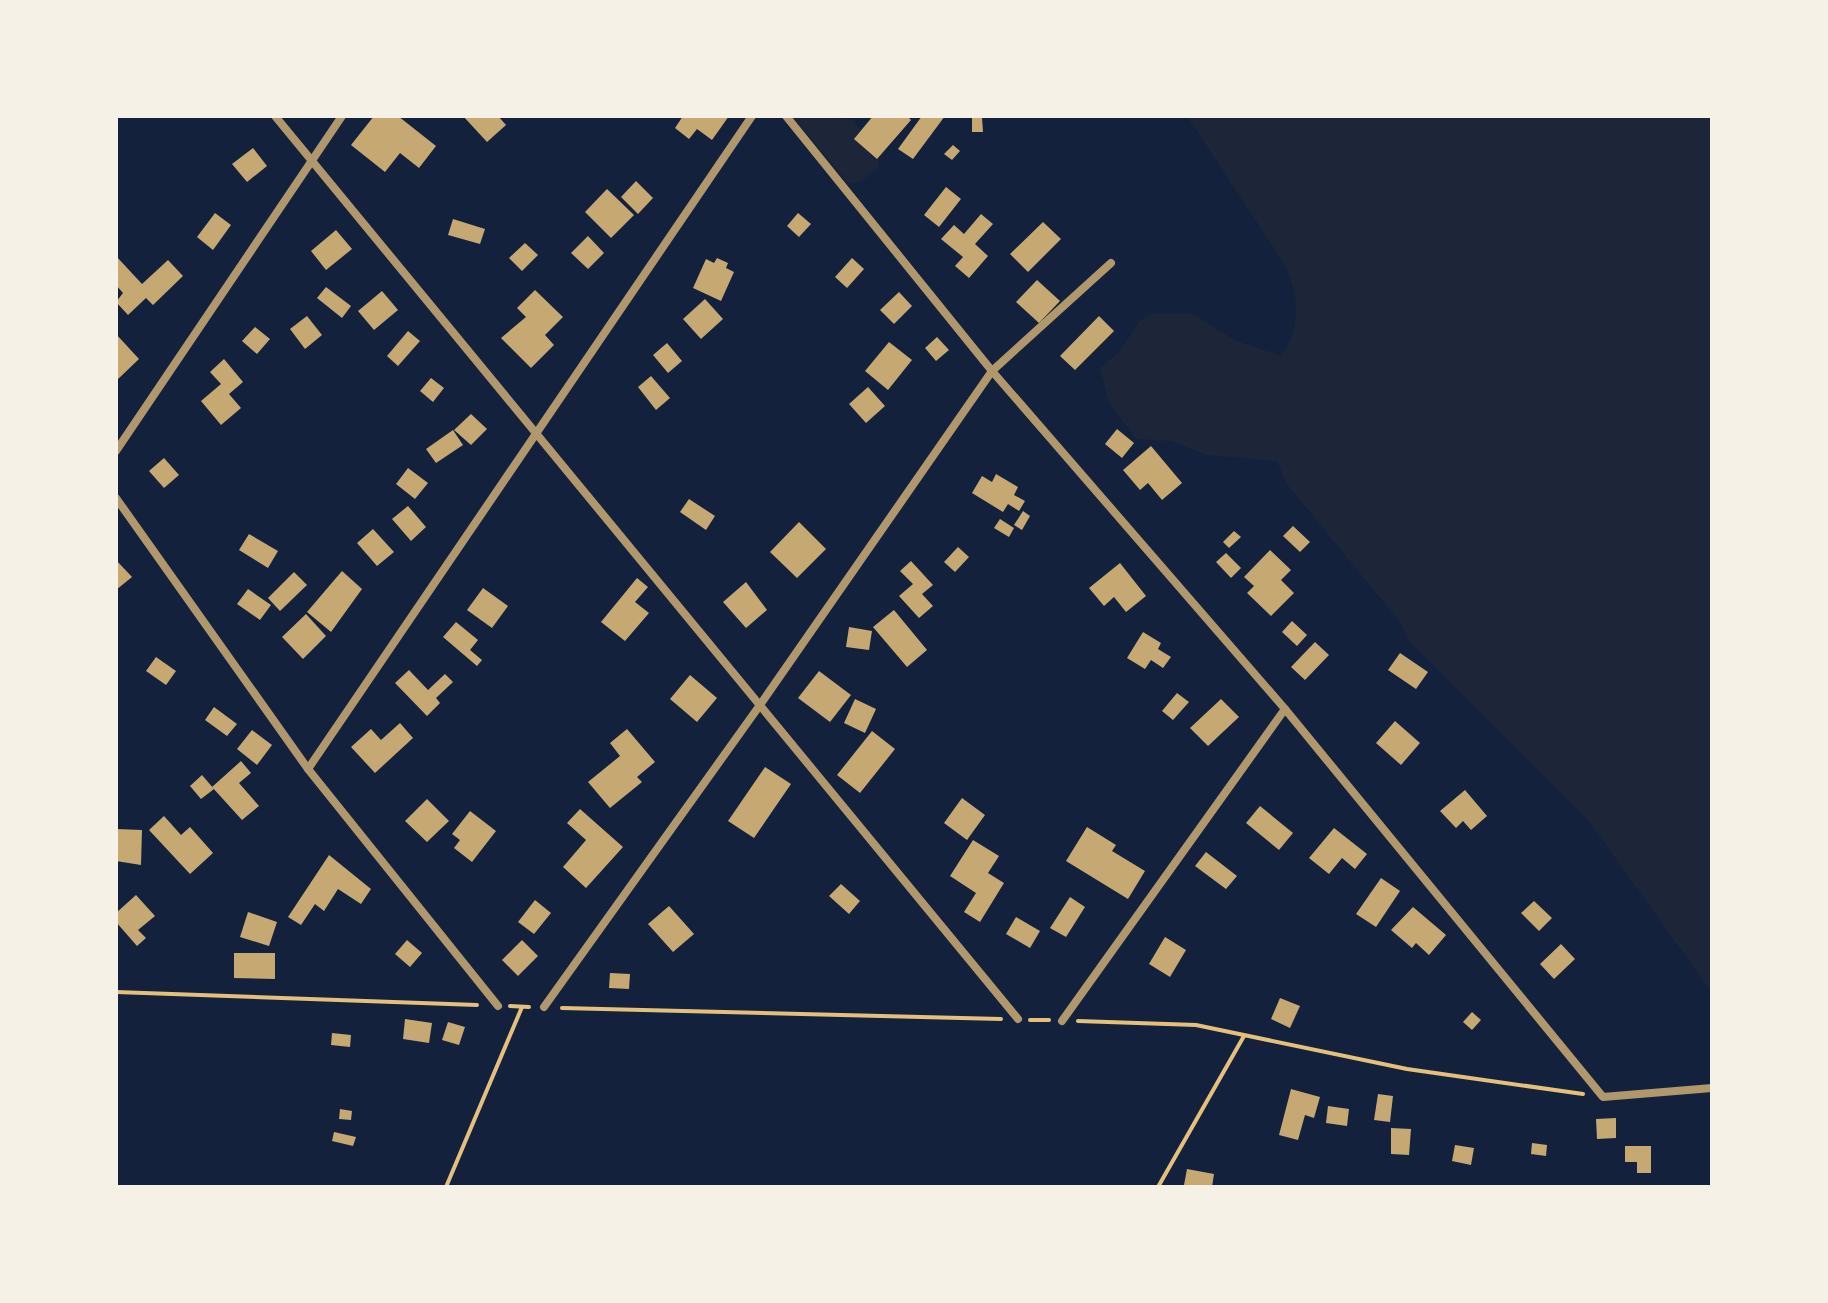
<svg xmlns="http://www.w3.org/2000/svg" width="1828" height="1303" viewBox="0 0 1828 1303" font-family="'Nunito Sans',sans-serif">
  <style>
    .green { fill: #1d2539 }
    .building { fill: #c6a872 }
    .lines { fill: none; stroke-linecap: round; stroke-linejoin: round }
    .path { stroke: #e5c07b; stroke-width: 4 }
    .minor { stroke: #b1986c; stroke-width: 8 }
  </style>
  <rect width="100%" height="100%" fill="#14213d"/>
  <g class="green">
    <polygon points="792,116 851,119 880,150 878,167 860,182 849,184"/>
    <path d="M1187,116H1712V993L1588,820L1410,642L1399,621L1286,483L1277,461L1207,455L1171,441L1136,439L1109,402L1100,368L1120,351L1140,321L1150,314H1193L1234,340L1281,356C1302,328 1299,297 1285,265Z"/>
  </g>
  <g class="building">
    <polygon points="374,116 398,116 436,146 419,168 400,153 385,172 351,145"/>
    <polygon points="463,116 498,116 506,125 487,142"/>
    <polygon points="683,116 729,116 712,140 697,129 689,139 675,128"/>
    <polygon points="873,116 907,116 911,120 877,159 854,139"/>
    <polygon points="922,116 945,116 913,159 898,149"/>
    <polygon points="982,117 983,132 972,132 972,118"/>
    <polygon points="953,145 960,151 952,160 944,154"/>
    <polygon points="253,148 267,166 247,182 232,164"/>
    <polygon points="636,181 653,198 638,214 621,197"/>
    <polygon points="946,187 961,199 939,227 924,215"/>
    <polygon points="607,189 634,215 611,238 585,212"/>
    <polygon points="215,213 231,225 213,250 197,237"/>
    <polygon points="798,213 811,224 799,237 787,226"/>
    <polygon points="981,214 993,224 975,244 988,256 969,278 955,266 963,257 941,239 954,225 964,234"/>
    <polygon points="453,219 485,229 480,244 448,235"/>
    <polygon points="1043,222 1061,239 1028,272 1010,254"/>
    <polygon points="336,230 352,249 326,270 311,251"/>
    <polygon points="588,236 604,253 588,269 571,253"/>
    <polygon points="525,243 538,255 522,271 509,258"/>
    <polygon points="116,256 142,284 168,260 183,276 153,305 146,298 128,315 116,302 123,293 116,285"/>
    <polygon points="717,258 728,263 726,268 734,272 721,301 693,288 706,259 714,263"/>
    <polygon points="852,258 864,269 847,288 835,277"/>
    <polygon points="1037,280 1060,301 1039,323 1016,302"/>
    <polygon points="326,287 351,306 342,318 317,298"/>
    <polygon points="535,290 563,317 545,335 554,345 531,368 501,338 526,317 517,308"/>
    <polygon points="382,291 398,310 374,330 358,311"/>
    <polygon points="899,292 912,306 894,324 880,310"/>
    <polygon points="705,299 723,319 701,339 683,319"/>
    <polygon points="307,316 322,335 305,349 290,329"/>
    <polygon points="1099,316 1114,331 1075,370 1060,356"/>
    <polygon points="255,327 270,339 257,354 242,341"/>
    <polygon points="408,331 420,341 398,366 387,356"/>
    <polygon points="116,334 139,359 116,381"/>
    <polygon points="937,337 949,350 936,361 925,348"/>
    <polygon points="889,342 912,360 888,390 865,371"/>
    <polygon points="667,343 682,361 668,373 653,355"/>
    <polygon points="224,359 243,382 229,394 241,408 221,425 201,401 221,384 210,372"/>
    <polygon points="651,376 670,398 656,410 638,387"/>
    <polygon points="431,378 444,388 433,402 420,391"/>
    <polygon points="868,387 885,406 866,423 849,404"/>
    <polygon points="471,414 487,429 471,445 454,430"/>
    <polygon points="1117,429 1134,443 1122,458 1105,444"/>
    <polygon points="453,430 463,445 436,463 426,449"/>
    <polygon points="1151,446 1182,483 1162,500 1148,483 1140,490 1123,470"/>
    <polygon points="164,458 179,475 164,488 149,471"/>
    <polygon points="408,468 428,483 415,499 396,484"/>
    <polygon points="996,474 1018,487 1014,495 1025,501 1019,511 1008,504 1003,512 972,493 982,476 992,482"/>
    <polygon points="689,499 715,516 706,530 680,512"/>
    <polygon points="408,506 426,527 411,541 392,519"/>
    <polygon points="1023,511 1030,516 1022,530 1014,525"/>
    <polygon points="1000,519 1014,528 1009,537 994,528"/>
    <polygon points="799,522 826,549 797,578 770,552"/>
    <polygon points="1293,526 1310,542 1300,552 1283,536"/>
    <polygon points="373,529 394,552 377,566 357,543"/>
    <polygon points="1234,531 1241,537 1229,548 1223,542"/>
    <polygon points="249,534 278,551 268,568 239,550"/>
    <polygon points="958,547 969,557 955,572 944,562"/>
    <polygon points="1270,550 1291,570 1281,580 1294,593 1271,616 1247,593 1254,586 1244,577"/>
    <polygon points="1226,553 1241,568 1231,578 1216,562"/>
    <polygon points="116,560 132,577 116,590"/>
    <polygon points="911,561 933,585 922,594 933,606 919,618 899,596 913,584 900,571"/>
    <polygon points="1120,563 1146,596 1126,612 1114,597 1104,606 1089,588"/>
    <polygon points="342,571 362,589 331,632 307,612"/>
    <polygon points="294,572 307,585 280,611 268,598"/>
    <polygon points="637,578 648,587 635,602 649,613 625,641 601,622"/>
    <polygon points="746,582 767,610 746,628 723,602"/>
    <polygon points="483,588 508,606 492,628 467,610"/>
    <polygon points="248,589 271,605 260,620 237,604"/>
    <polygon points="894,610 927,650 907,667 873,627"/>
    <polygon points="306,614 326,636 303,659 282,637"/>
    <polygon points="1292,621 1307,635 1297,646 1282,632"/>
    <polygon points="456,622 478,640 470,650 482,660 477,666 443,637"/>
    <polygon points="849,627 872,631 869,650 846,647"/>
    <polygon points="1143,632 1161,643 1158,649 1171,657 1163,668 1151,660 1145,669 1127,658"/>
    <polygon points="1315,642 1329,655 1305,680 1291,667"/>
    <polygon points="1400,653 1428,672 1416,689 1388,670"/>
    <polygon points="156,657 176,671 166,685 146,671"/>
    <polygon points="409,670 428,690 445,674 453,682 436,698 440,703 427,716 395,683"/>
    <polygon points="819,671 851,695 830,722 798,698"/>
    <polygon points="690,675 717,698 697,722 670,699"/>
    <polygon points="1177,693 1189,702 1173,720 1162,711"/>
    <polygon points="855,699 876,709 865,733 844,723"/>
    <polygon points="1221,699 1239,717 1208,746 1190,728"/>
    <polygon points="214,707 237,724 227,736 205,720"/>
    <polygon points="1395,721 1420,743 1401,765 1376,743"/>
    <polygon points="400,723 413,738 375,773 351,747 371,729 381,740"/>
    <polygon points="627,729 655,762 637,777 642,782 610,808 588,782 620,756 610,743"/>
    <polygon points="252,730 272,745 257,765 237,749"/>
    <polygon points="872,731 895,749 860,793 837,775"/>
    <polygon points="241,761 251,773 239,783 259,806 242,820 212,787"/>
    <polygon points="765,767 791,784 754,838 728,821"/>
    <polygon points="202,775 214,789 201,799 190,786"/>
    <polygon points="1465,790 1487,816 1471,830 1463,821 1456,828 1440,811"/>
    <polygon points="962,798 985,815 967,840 944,823"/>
    <polygon points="427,799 449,821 427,842 405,821"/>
    <polygon points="1260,806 1293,833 1279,850 1246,823"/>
    <polygon points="580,809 623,847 586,888 563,867 586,840 567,823"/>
    <polygon points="470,811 496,831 472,862 454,848 460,840 452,834"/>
    <polygon points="164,816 181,835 190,827 213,853 190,874 149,830"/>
    <polygon points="1087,827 1116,845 1112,851 1145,871 1128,899 1066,861"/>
    <polygon points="1334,828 1367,854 1355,869 1342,858 1329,874 1309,858"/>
    <polygon points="116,829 142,830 141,865 116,861"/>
    <polygon points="973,840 999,856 988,873 1004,883 980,922 964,912 976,893 950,876"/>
    <polygon points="1206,852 1237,876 1226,889 1195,866"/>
    <polygon points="329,855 371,889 361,904 338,889 324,911 315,904 301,925 288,917"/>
    <polygon points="1381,878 1400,891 1376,927 1356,914"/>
    <polygon points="841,884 860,901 849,914 829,896"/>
    <polygon points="136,895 155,916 138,930 146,938 137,946 116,922 116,913"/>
    <polygon points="1070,897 1085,907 1066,937 1050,928"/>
    <polygon points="535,900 551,913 534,934 518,922"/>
    <polygon points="1534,901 1552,918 1539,931 1521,913"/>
    <polygon points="669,906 694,934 673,952 648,924"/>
    <polygon points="1413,907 1446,935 1429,955 1416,943 1412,948 1391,930"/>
    <polygon points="248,912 277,922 269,946 240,937"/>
    <polygon points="1016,917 1040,931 1030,948 1006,934"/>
    <polygon points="1165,937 1186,950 1170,977 1149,964"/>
    <polygon points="407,940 422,953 410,967 395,954"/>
    <polygon points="522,940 538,956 518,976 502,960"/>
    <polygon points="1561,944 1575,959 1554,979 1540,964"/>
    <polygon points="234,953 275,953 275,979 234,978"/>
    <polygon points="610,973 630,974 629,989 609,988"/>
    <polygon points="1280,998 1300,1006 1290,1028 1271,1019"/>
    <polygon points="1472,1012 1481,1020 1472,1030 1463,1022"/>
    <polygon points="405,1019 432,1023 429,1043 403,1039"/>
    <polygon points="448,1022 465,1027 459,1045 442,1040"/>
    <polygon points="332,1033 351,1035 350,1047 331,1045"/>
    <polygon points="1291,1089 1320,1097 1314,1118 1305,1115 1298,1140 1279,1135"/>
    <polygon points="1378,1094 1393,1096 1390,1122 1374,1120"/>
    <polygon points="1328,1106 1349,1109 1347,1126 1326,1123"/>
    <polygon points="340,1109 352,1111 351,1120 339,1119"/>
    <polygon points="1616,1118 1616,1138 1597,1139 1596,1119"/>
    <polygon points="1391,1128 1411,1129 1409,1155 1391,1154"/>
    <polygon points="334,1132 356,1137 353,1146 332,1141"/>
    <polygon points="1532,1143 1547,1145 1546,1156 1531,1154"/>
    <polygon points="1455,1145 1474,1148 1471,1165 1452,1161"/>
    <polygon points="1625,1146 1651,1146 1651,1173 1637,1173 1637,1162 1625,1162"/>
    <polygon points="1187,1169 1214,1174 1212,1187 1184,1185"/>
  </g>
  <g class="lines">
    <g class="path">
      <polyline points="116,992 477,1005"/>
      <polyline points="510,1006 529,1007"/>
      <polyline points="562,1008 1001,1019"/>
      <polyline points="1030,1020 1049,1020"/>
      <polyline points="1078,1021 1196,1025 1407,1069 1583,1094"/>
      <polyline points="446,1187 522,1007"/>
      <polyline points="1158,1187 1244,1036"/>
    </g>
    <g class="minor">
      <polyline points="275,116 1018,1019"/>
      <polyline points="786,116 992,371 1285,709 1603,1097 1712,1088"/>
      <polyline points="116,451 342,116"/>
      <polyline points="116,498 308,769 498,1006"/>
      <polyline points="308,769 752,116"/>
      <polyline points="544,1007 760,705 992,371 1111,263"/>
      <polyline points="1062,1021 1285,709"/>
    </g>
  </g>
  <rect width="1828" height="1303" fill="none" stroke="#f6f1e7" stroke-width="236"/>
</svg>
